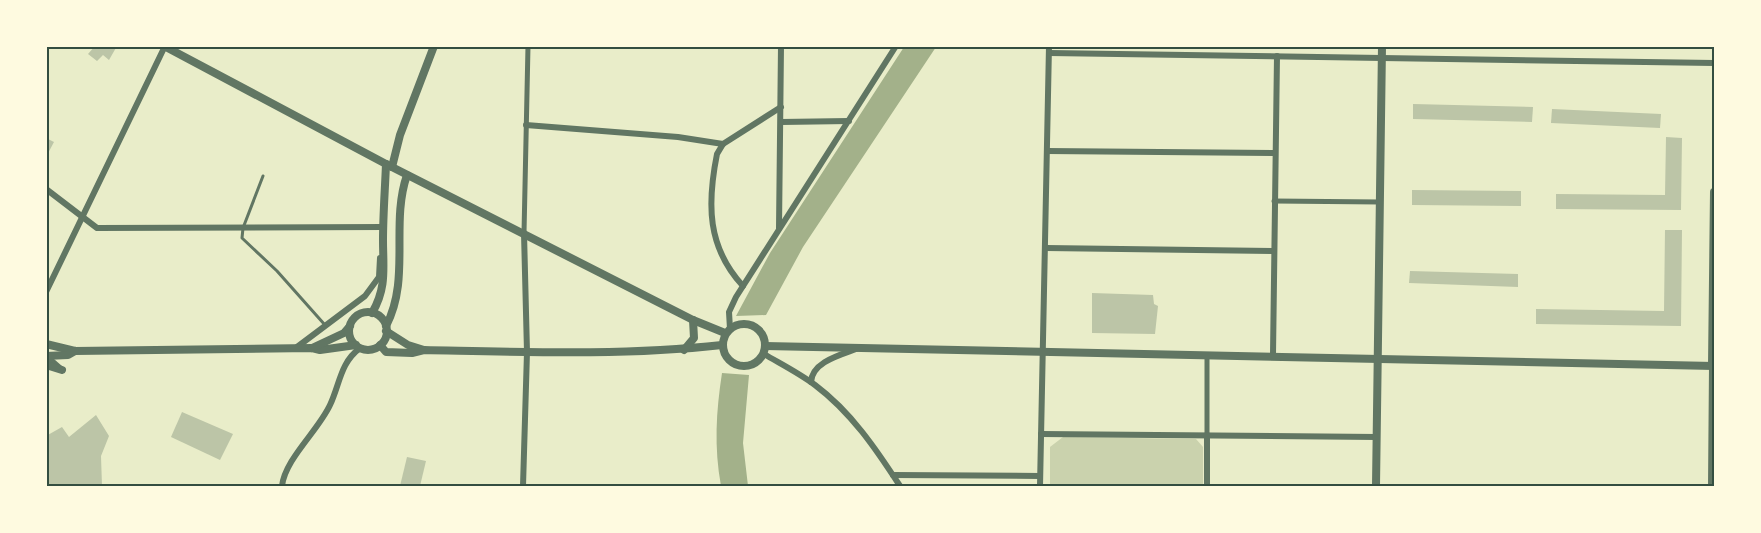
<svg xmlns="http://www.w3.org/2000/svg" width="1761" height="533" viewBox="0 0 1761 533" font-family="'PT Sans',sans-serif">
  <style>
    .green { fill: #cad2ad }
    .water { fill: #a3b18a }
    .building { fill: #bcc5a7 }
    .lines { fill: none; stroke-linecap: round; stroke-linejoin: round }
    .service { stroke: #617663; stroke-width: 3 }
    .pedestrian { stroke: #617663; stroke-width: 5 }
    .minor { stroke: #617663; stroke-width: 6 }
    .tertiary { stroke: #617663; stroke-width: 8 }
    .neatline { fill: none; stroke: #344e41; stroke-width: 2 }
  </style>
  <rect width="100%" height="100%" fill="#e9edc9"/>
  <polygon class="green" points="1063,437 1196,439 1203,447 1203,486 1050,486 1050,447"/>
  <g class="water">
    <polygon points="904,47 936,47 803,247 766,315 736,316 770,253"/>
    <path d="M722,373L749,375L743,443L748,486H721C714,447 716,412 722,373Z"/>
  </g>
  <g class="building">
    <polygon points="95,46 117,46 109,60 103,55 97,61 88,54"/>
    <polygon points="1413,104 1533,107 1532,122 1413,119"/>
    <polygon points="1552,109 1661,114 1660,128 1551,123"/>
    <polygon points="1666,137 1682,138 1681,210 1556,209 1556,194 1665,195"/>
    <polygon points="46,138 54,142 46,157"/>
    <polygon points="1412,190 1521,191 1521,206 1412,205"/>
    <polygon points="1665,230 1682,230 1681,326 1536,324 1536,309 1664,311"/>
    <polygon points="1410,271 1518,274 1518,287 1409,283"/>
    <polygon points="1092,293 1153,295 1154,304 1158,306 1155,334 1092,333"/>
    <polygon points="182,412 233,434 220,460 171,437"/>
    <polygon points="96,415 109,436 101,456 102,486 46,486 46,436 62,427 69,437"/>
    <polygon points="407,457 426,461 420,486 400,486"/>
  </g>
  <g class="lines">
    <polyline class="service" points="263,176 243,228 242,238 277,271 325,325"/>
    <g class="pedestrian">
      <polyline points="1274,201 1380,202"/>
      <polyline points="524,233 528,46"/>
      <polyline points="1207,435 1207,355"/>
    </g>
    <g class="minor">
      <polyline points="1049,53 1714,63"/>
      <polyline points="781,122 849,121"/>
      <polyline points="526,125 678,137 723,144"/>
      <polyline points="1047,151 1274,153"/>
      <polyline points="46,189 97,228 384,227"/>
      <polyline points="779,228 781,46"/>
      <polyline points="1046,248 1273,251"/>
      <path d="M743,286C707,247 707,204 717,154L723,144L781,107"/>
      <polyline points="46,292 165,46"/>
      <polyline points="730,329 729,312 736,297 896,46"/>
      <polyline points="297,347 365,296 379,277 380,258"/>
      <path d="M764,354C781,364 799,373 815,385C851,412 876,449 900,486"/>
      <polyline points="1273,355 1277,56"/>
      <polyline points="46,356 62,370"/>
      <path d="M811,382C812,362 840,355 856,349"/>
      <polyline points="1041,434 1377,437"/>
      <polyline points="1207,435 1207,486"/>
      <polyline points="893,475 1040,476"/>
      <path d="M282,486C285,459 318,431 330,405C340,384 340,363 360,348"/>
      <polyline points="523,486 527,352 524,233"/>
      <polyline points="1040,486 1049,46"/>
      <polyline points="1711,486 1712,366"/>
    </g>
    <g class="tertiary">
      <polyline points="164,46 386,164 693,320 725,333"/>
      <polyline points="392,167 400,135 434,46"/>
      <circle cx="368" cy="331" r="19"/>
      <path d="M372,313C387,288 383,268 383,240C383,215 385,190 386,164"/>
      <circle cx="744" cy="345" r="21"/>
      <path d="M386,326C411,279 390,224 407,175"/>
      <polyline points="386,331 408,345 424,350"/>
      <polyline points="46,344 75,351 312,348 320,350 356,345"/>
      <path d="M380,345L386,352L412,353L424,350C523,352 624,356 722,345"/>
      <polyline points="765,346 1714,366"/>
      <polyline points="312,348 344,333 350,326"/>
      <polyline points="684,350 694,338 693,320"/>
      <polyline points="46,356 68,355 75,351"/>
      <polyline points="46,365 62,370"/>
      <polyline points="1712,366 1714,192"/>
      <polyline points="1376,486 1382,46"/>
    </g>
  </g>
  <rect width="1761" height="533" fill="none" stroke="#fefae0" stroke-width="96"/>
  <rect x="48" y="48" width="1665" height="437" class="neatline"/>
</svg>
